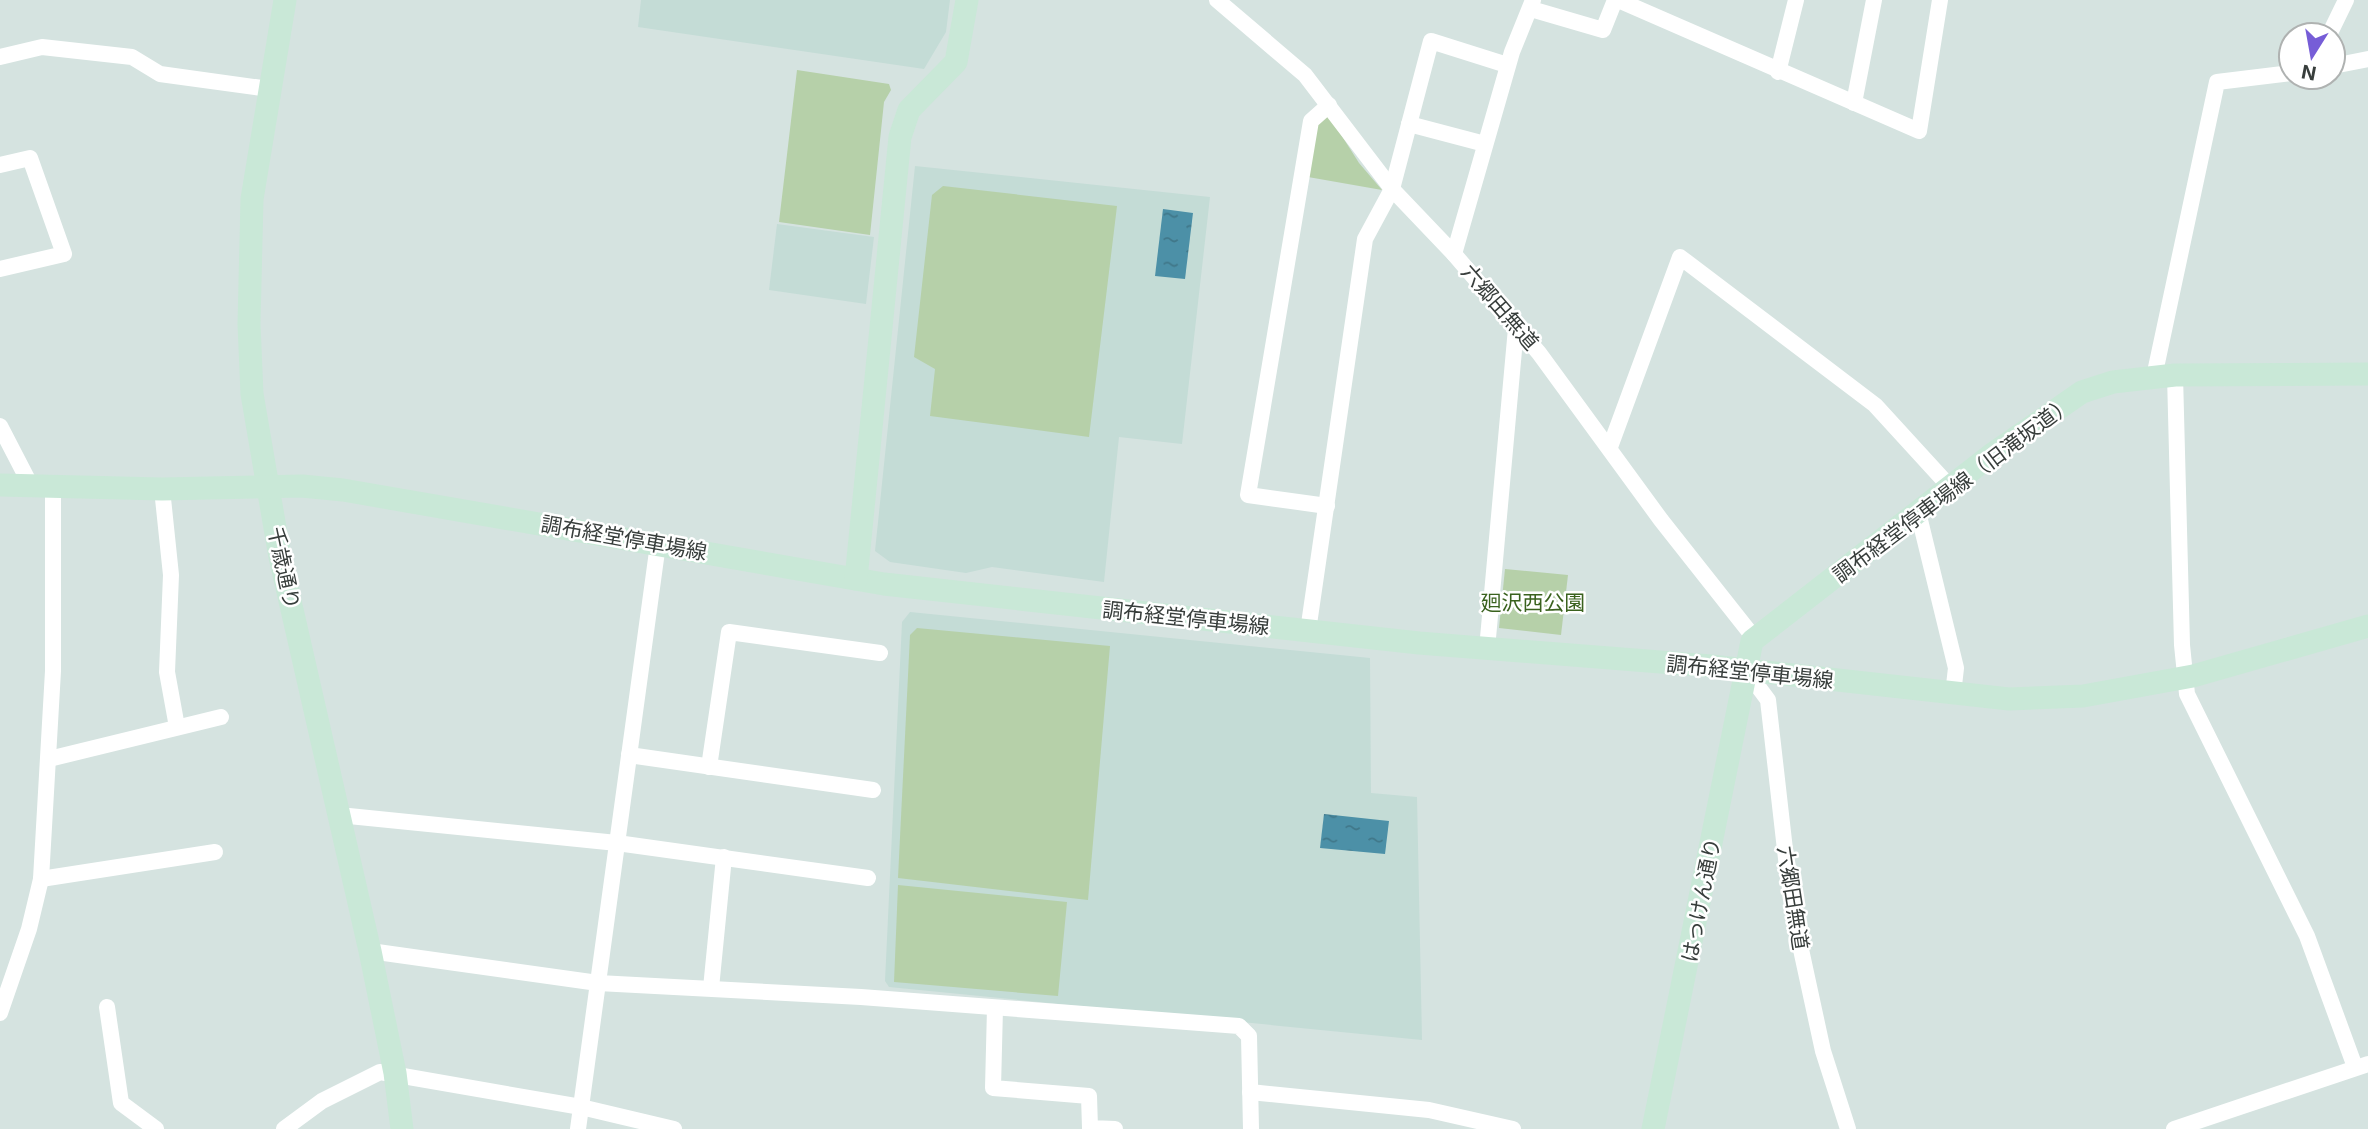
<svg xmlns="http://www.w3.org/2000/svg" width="2368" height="1129" viewBox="0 0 2368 1129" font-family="Inter,'Noto Sans JP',sans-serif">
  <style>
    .built { fill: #c4dcd6 }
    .green { fill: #b6d0a9 }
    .water { fill: url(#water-ripples) }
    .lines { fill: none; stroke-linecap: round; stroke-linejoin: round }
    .street { stroke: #fff; stroke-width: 16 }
    .secondary { stroke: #c9e8d7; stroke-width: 23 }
    .labels { text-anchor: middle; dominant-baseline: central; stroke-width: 5; stroke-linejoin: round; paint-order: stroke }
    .street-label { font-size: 21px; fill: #383e3c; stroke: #fff }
    .park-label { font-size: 21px; fill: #3a621e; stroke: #fff }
  </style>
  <defs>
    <pattern id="water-ripples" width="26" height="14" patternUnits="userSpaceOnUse" patternTransform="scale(1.75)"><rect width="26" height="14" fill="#4c90a7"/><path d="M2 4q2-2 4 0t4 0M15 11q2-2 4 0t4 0" fill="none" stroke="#407789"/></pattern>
  </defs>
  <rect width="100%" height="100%" fill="#d5e3e0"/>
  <g class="built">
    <polygon points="641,0 950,0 946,32 924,69 638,27"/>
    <polygon points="915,166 1210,197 1182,444 1119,437 1104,582 992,567 966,573 890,562 875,551"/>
    <polygon points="777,224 874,237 866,304 769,290"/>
    <polygon points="910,612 1370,658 1371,793 1417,797 1422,1040 889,987 885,981 902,622"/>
  </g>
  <g class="green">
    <polygon points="797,70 889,84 891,90 884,102 870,235 779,222"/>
    <polygon points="1328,114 1359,163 1382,190 1308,177 1315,124"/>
    <polygon points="943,186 1117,206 1089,437 930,416 935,369 914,357 932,195"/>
    <polygon points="1505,569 1568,575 1561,635 1499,628"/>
    <polygon points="917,628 1110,646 1088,900 898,878 910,635"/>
    <polygon points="898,885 1067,902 1058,996 894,982"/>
  </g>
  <g class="water">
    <polygon points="1163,209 1193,213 1185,279 1155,276"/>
    <polygon points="1324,814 1389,821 1385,854 1320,848"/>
  </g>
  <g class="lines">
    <g class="street">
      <polyline points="1217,0 1305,75 1392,189 1454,254 1539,353 1661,520 1755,639"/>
      <polyline points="1618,0 1919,131 1940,0"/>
      <polyline points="1531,9 1603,30 1615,0"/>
      <polyline points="2329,35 2346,0"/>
      <polyline points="0,57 42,47 132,57 160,74 269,89"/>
      <polyline points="2333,66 2368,59"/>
      <polyline points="1778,72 1796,0"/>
      <polyline points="1854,103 1874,0"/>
      <polyline points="1409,124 1485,144"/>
      <polyline points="0,165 30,158 64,254 0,269"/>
      <polyline points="1454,254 1512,52 1533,0"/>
      <polyline points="2175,375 2182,645 2187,694 2307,936 2355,1067"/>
      <polyline points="2154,377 2217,82 2291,73"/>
      <polyline points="0,426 30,484"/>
      <polyline points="1610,447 1680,257 1875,405 1950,487"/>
      <polyline points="162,489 171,575 167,672 177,727"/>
      <polyline points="1327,506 1248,495 1311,121 1329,105"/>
      <polyline points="1918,512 1956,668 1953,694"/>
      <polyline points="1308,631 1365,239 1392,189 1431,41 1507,65"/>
      <polyline points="1487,649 1516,328"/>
      <polyline points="1745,669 1768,700 1788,876 1797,931 1823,1051 1848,1129"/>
      <polyline points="629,755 873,790"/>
      <polyline points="49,759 221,717"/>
      <polyline points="709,767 729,632 880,653"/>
      <polyline points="339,815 617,843 868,878"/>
      <polyline points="41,879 215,852"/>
      <polyline points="370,951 598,983 861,997 1239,1026 1249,1036 1251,1129"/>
      <polyline points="711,988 724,857"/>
      <polyline points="107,1007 121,1103 156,1129"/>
      <polyline points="995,1008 993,1088 1089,1096 1090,1128 1115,1129"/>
      <polyline points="0,1013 29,929 41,879 53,671 53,485"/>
      <polyline points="1250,1092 1429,1110 1513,1129"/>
      <polyline points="284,1129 322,1101 380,1072 581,1107 674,1129"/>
      <polyline points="578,1129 658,544"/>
      <polyline points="2174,1129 2368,1064"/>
    </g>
    <g class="secondary">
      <polyline points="285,0 252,199 249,324 252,394 280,557 370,951 395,1073 402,1129"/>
      <polyline points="0,485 162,489 302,486 343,490 884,584 1419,643 1711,666 2009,699 2083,696 2193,676 2368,626"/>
      <polyline points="856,579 900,137 909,110 956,62 967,0"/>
      <polyline points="1653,1129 1752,641 1991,455 2082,392 2113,382 2175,375 2368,374"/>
    </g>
  </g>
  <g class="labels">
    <g class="street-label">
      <text transform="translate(1500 307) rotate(49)">六郷田無道</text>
      <text transform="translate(1953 489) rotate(-37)">調布経堂停車場線（旧滝坂道）</text>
      <text transform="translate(624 538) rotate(10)">調布経堂停車場線</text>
      <text transform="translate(284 568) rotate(78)">千歳通り</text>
      <text transform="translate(1186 618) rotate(6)">調布経堂停車場線</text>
      <text transform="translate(1750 672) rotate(6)">調布経堂停車場線</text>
      <text transform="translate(1793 898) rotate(81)">六郷田無道</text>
      <text transform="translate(1701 900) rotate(-79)">はっけん通り</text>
    </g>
    <g class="park-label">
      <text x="1533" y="602">廻沢西公園</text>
    </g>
  </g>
  <g transform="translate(2312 56) rotate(191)"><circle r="33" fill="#ffffff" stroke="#afb2b1" stroke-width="2"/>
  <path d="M0-5L12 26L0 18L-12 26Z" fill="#765dd7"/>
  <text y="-10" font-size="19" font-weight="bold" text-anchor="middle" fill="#383e3c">N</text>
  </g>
</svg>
